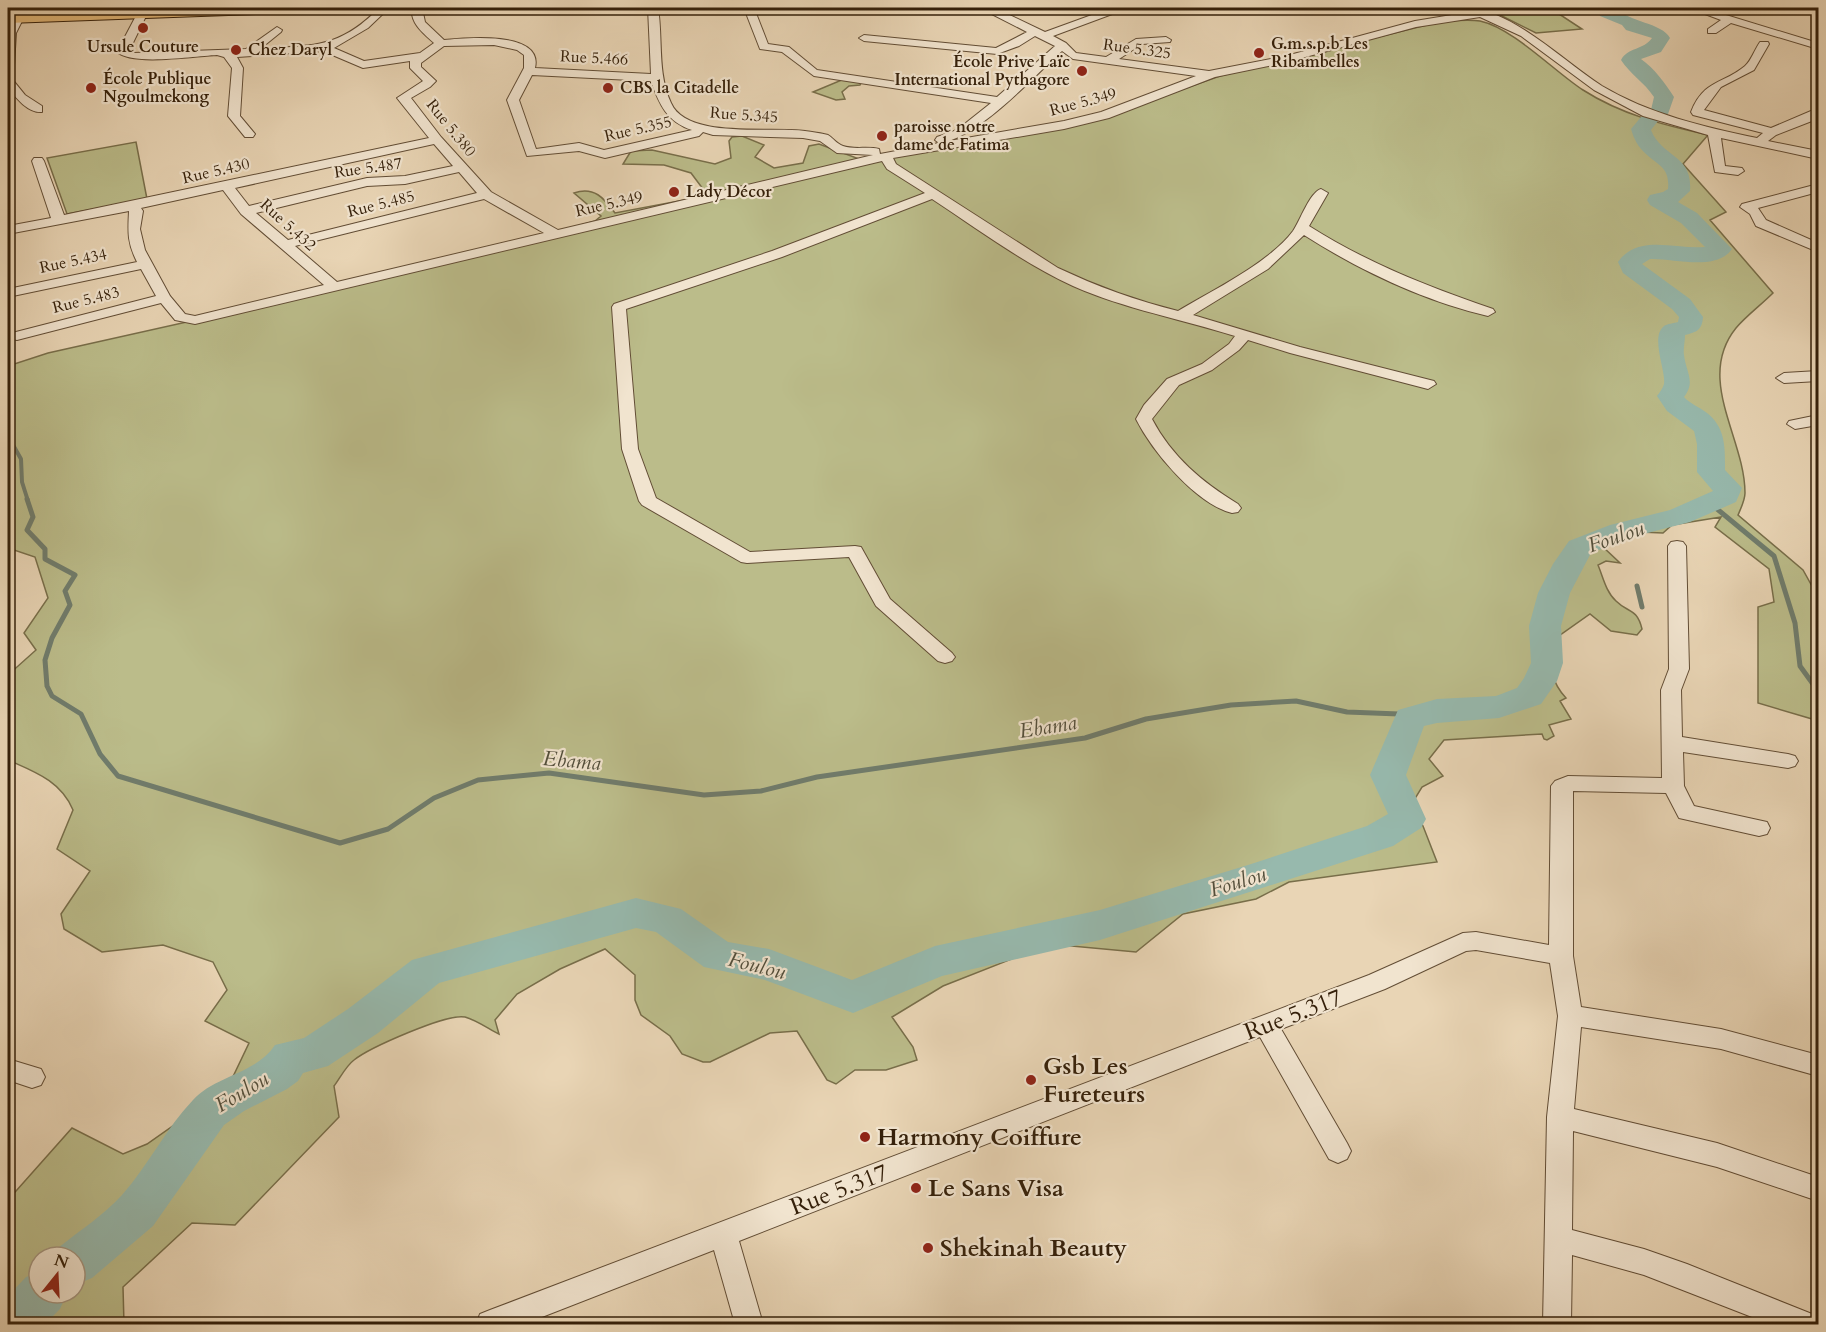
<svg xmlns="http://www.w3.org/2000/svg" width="1826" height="1332" viewBox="0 0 1826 1332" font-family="Cardo,serif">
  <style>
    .green { fill: #bbbc8a; stroke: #786e4a; stroke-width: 1.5; fill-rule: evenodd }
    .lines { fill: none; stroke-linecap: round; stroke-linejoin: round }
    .stream-far1 { stroke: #707c6c; stroke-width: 4 }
    .stream { stroke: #707c6c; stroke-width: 5 }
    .river { fill: #97b9ad; fill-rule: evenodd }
    .minor-casing { stroke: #624d35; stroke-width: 2 }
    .major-casing { stroke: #35200a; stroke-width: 2 }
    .minor { fill: #f1e4cf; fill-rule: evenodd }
    .major { fill: #e4ba7a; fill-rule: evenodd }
    .poi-dot { fill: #8f2418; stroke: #f1e4cf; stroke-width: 2 }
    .labels { text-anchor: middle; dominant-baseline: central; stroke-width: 4.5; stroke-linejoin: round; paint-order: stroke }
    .far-poi-label { font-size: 16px; font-weight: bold; fill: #35200a; stroke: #f1e4cf; text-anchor: start }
    .far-street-label { font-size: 16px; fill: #35200a; stroke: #f1e4cf }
    .water-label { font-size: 21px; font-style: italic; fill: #524e3b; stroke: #f1e4cf }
    .near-street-label { font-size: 24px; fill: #35200a; stroke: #f1e4cf }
    .near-poi-label { font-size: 24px; font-weight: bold; fill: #35200a; stroke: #f1e4cf; text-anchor: start }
  </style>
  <rect width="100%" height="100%" fill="#e9d5b5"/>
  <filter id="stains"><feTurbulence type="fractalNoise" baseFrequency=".00333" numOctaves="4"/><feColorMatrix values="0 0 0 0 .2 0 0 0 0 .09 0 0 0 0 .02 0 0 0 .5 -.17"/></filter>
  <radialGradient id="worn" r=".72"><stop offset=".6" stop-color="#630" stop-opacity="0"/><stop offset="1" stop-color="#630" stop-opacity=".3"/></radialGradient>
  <g class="green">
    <polygon points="1486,8 1550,8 1582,29 1536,33"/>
    <path d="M1443,21C1455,21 1469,19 1480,21C1513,28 1555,72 1583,90C1622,115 1664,125 1708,135L1683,164L1726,212L1710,220L1773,293C1761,305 1746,316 1736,328C1695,379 1745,438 1745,493C1745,500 1741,508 1738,515L1803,570L1818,597V725L1812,719L1758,703V607L1774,602L1769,569L1715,527L1721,517L1672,525L1663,533L1639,532L1602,546L1620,563L1606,561L1598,565C1603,577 1606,592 1616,601C1628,613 1637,608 1642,629L1637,635L1611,631L1590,614L1549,643C1550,665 1550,681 1566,698L1560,701L1571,719L1549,725L1554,736L1547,740L1544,739L1542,734L1444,740L1429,759L1443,776L1422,787L1411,805L1423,826L1437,862L1289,882L1256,899L1183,914L1136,952L1050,944L943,986L892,1017L913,1047L917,1060L886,1070H855L836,1084L827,1080L797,1031L770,1033L710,1062H703L682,1054L670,1036L641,1015L635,1000V975L605,949L560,969L517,994L495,1020L499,1034C489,1029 476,1020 465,1017C447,1013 369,1048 354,1060C346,1066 340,1078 334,1086L339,1117L235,1225L192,1223L123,1287L124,1324H8V1200L72,1128L123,1154L147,1144L228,1087L249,1043L205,1021L227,990L213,962L163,945L102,952L64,929L61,914L90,871L57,849L73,810C61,781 35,772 8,760V675L36,650L24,633L48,598L35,557L8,548V382L12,380L8,378V366L48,353L432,267L595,221L601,216L574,193C594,186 604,198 615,213L695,198L703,189L691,173L664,165L623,164L631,151L652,150L715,164L731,158L729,141L732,137L742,136L764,145L755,157L774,168L803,163L809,146L819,144L859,159L1112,114L1220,76ZM39,1257H75V1293H39Z"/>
    <polygon points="844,79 861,83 860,85 849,86 842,92 845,99 836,100 813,92"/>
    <polygon points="136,142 147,199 67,214 47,158"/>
  </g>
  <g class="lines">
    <polyline class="stream-far1" points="8,436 21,459 22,482 28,501"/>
    <g class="stream">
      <polyline points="27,499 33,517 27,530 45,549 45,559 75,575 65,591 70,605 52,638 45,660 47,686 52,696 81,714 100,754 118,776 340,843 388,829 434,798 478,780 549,773 704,795 761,791 817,777 1085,738 1146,719 1231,705 1296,701 1347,712 1399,714 1410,718"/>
      <polyline points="1711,504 1774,556 1795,623 1800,666 1818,691"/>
      <polyline points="1637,586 1642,607"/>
    </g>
    <g class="river">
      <path d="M1596,8H1616C1629,22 1662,23 1670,38L1661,52L1641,59C1654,68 1665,83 1674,97L1668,114H1654L1651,110L1654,97C1644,82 1630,74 1621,60C1628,47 1644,50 1652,38L1626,30L1622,25L1600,16Z"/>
      <path d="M1648,115L1655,117L1658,121L1651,130C1662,158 1693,154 1690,191L1678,202L1697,213L1732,249C1716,272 1673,258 1650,259L1642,264L1690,299L1703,317C1702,330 1697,332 1685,335C1685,342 1683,349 1684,355C1686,372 1696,382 1684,397C1690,404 1700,407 1707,413C1726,428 1725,448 1725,470L1742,488L1736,502L1690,522L1632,537L1591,553L1570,593L1561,626L1563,663L1557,681L1541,704L1499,718L1437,723L1424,726L1406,775L1426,819L1421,828L1393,846L1100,940L942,976L853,1013L765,980L704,967L656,932L636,928L439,983L378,1033L328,1066L303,1073L298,1081L287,1089L244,1111L224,1125L153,1226L92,1278L75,1285V1257H54L58,1248C79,1231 104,1215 122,1195C148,1166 166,1128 193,1100C216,1075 256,1074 275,1045L304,1038L348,1009L412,960L636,898L681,909L728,942L769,949L852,980L935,946L1100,910L1248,865L1367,826L1388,814L1370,775L1398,710L1437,699L1496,696L1517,688L1524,678L1531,663L1529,626L1538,593L1553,564L1569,541L1610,525L1670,510L1713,491L1697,472V444L1694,431L1667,411L1657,396C1660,392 1663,388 1664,384C1666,370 1650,337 1664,326C1667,324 1674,323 1678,322L1679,317L1672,309L1623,273L1618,262C1638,233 1677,250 1705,247L1681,223L1650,205L1647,200L1650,195L1663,192L1668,189C1670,168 1659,166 1646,154C1638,147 1634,139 1631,129L1641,117Z"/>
      <polygon points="39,1272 39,1293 67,1293 60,1309 45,1324 8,1324 8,1296 26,1277"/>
    </g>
    <g class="minor-casing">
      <g id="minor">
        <polygon points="14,8 33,8 55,14 50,17"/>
        <polygon points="153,8 163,8 156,13 151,10"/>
        <path d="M379,8H389L368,28L334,48L364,61L420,53L434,43C423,33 410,23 412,8H422L425,22L444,40C464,38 544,30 535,68L651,74L648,8H658C663,39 657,73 671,103C687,140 771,126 805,131C812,132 821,133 828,135C833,138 837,144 843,146C854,150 868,146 879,149L880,154L939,143L935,140L937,137L957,130L991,103L814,76L782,52L760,49L744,8H754L768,44L789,47L817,70L997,97L1055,46L1035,36L1019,46L997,54L864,41L859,38L864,35L996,48L1027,32L984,10L983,8H995L1045,32L1111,8H1124L1123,10L1053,36L1066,43L1076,53L1106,57L1136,39L1166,37L1171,40L1170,42L1142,44L1119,59L1209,71L1286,56L1415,21L1470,12L1465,8C1511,8 1564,62 1602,86C1649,114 1704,127 1757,138L1763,133L1693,115L1691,112C1704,79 1724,84 1745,66C1751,61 1755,49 1760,42H1768L1769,44L1754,70L1721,87L1704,110L1771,128L1818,108L1817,119L1776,135L1768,141L1818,151V159L1721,138L1725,166L1742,168L1744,171L1738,175L1715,172L1708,135L1643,116L1594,90L1521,36L1480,17L1416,27L1287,62L1215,77L1109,118L1064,129L893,158L896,164L1058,268C1096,286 1137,301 1178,311C1213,290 1269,263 1293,231C1300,221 1310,192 1321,189L1328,193L1309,226C1367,263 1429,287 1493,309L1495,312L1488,316C1424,301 1359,270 1304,235L1268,269L1193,315L1300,347L1434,381L1436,384L1428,389L1290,353L1248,340L1239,350L1212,370L1179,385L1152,419C1172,457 1202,482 1238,504L1241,508L1238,512L1232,513C1196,504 1152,451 1136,419L1144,405L1167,379L1202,364L1229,344L1235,336C1181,319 1125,309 1073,286C1023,263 978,229 932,199L782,257L626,309L638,449L656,498L750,552L855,546L861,547L890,599L952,653L955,657L952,661L945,663L938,661L876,606L849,557L747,563L741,562L642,505L639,501L622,449L612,307L614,304L772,251L925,193L887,169L882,161L195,324L175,320L161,303L17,340L12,339L10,336L12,333L156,296L141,269L8,297V289L137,262C127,242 128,232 129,211L8,234V226L51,218L32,161L34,158H42L44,161L64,215L429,138L397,98L423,81L410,68V61L363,68L323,51L237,57L243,68L240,116L255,134L253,137H245L228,116L232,68L224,57L217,55C194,56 133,66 117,52L138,12L147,14L129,51L134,53L246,49L277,27L282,30L281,32L260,49C313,45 339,49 379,8ZM494,45L517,50L524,55V68L507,100L527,156L579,151L605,158L699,136L703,132L713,135L803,138L820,141L837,153L873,155L558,230L491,192L441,137L411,98L430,87L436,81L421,67V63L444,46ZM1062,51L1073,59L1196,76L1101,112L1064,121L949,141C988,127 1030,80 1062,51ZM532,75L651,81C659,104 667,122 692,130L604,150L579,143L536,149L519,100ZM434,144L453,166L405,176L367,178L249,206L235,188ZM459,172L477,193L288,240L256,213L367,186L405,184ZM223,190L241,214L324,285L195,316L185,314L170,296L145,250L140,229L143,211L141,208ZM484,199L544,233L337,282L295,246Z"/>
        <polygon points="1689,8 1703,8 1818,43 1818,49 1731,23 1716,33 1708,33 1708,29 1721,20"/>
        <polygon points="18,16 23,19 16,33 14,65 8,68 8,29 14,17"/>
        <path d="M8,78L12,79L25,95L42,106V112C28,113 16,98 8,88Z"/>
        <polygon points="1818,184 1818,192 1758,208 1766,220 1818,243 1818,252 1756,226 1750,214 1740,207 1742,204"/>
        <polygon points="1818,371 1818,381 1784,383 1776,378 1784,373"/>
        <polygon points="1818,415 1818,425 1795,429 1787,424 1789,421"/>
        <polygon points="1677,541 1683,542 1686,546 1689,669 1681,690 1682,737 1788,754 1795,756 1798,761 1795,766 1788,768 1683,752 1684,786 1694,806 1767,822 1770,828 1767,834 1759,836 1679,818 1666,793 1573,791 1573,956 1581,1007 1721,1029 1818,1055 1818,1076 1721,1049 1581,1027 1574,1109 1717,1143 1818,1177 1818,1201 1717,1167 1573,1131 1572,1230 1644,1249 1687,1264 1812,1314 1816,1324 1770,1324 1644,1275 1572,1255 1571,1324 1543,1324 1547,1117 1558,1016 1550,963 1476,950 1466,951 1385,989 1281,1029 1347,1143 1351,1151 1347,1159 1338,1163 1329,1159 1260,1037 739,1241 763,1324 735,1324 714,1250 524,1324 476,1324 480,1314 490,1310 1369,975 1463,933 1476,932 1549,945 1551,786 1555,781 1568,776 1662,778 1661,690 1669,669 1668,546 1671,542"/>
        <polygon points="8,1059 41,1069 45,1077 41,1085 32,1088 8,1080"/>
      </g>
    </g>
    <g class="major-casing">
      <polygon id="major" points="210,8 316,8 309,12 8,23 8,15"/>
    </g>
    <use href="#minor" class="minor"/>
    <use href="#major" class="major"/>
  </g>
  <g class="poi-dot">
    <circle cx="143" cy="28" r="6"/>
    <circle cx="236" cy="50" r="6"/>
    <circle cx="1259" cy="53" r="6"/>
    <circle cx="1082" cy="71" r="6"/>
    <circle cx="91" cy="88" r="6"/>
    <circle cx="608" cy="88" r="6"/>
    <circle cx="882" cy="136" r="6"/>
    <circle cx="674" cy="192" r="6"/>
    <circle cx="1031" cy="1080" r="6"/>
    <circle cx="865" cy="1137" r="6"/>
    <circle cx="916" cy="1188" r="6"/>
    <circle cx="928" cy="1248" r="6"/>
  </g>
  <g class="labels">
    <g class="far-poi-label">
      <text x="1271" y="44">G.m.s.p.b Les<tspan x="1271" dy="18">Ribambelles</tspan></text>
      <text x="143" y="47" text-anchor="middle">Ursule Couture</text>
      <text x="248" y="50">Chez Daryl</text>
      <text x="1070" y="62" text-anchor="end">École Prive Laïc<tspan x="1070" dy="18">International Pythagore</tspan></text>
      <text x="103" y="79">École Publique<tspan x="103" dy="18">Ngoulmekong</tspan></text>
      <text x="620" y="88">CBS la Citadelle</text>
      <text x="894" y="127">paroisse notre<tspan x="894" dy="18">dame de Fatima</tspan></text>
      <text x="686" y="192">Lady Décor</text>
    </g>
    <g class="far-street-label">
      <text transform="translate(1137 49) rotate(8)">Rue 5.325</text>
      <text transform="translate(594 58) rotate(3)">Rue 5.466</text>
      <text transform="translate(1083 102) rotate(-15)">Rue 5.349</text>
      <text transform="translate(744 115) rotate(4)">Rue 5.345</text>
      <text transform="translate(451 128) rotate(51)">Rue 5.380</text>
      <text transform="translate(638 129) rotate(-13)">Rue 5.355</text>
      <text transform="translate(368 168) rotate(-8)">Rue 5.487</text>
      <text transform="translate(216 171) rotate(-13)">Rue 5.430</text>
      <text transform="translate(381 204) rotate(-14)">Rue 5.485</text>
      <text transform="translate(609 204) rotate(-13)">Rue 5.349</text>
      <text transform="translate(288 225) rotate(42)">Rue 5.432</text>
      <text transform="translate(73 261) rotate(-12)">Rue 5.434</text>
      <text transform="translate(86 300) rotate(-14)">Rue 5.483</text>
    </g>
    <g class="water-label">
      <text transform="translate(1616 537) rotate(-19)">Foulou</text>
      <text transform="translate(1048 727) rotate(-9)">Ebama</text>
      <text transform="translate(572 761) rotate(5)">Ebama</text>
      <text transform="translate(1238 882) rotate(-17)">Foulou</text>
      <text transform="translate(757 966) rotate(14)">Foulou</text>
      <text transform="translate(242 1092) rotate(-31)">Foulou</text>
    </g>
    <g class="near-street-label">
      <text transform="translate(1293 1015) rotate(-21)">Rue 5.317</text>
      <text transform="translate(839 1190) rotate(-21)">Rue 5.317</text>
    </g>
    <g class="near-poi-label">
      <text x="1043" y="1066">Gsb Les<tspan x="1043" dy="28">Fureteurs</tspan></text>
      <text x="877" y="1137">Harmony Coiffure</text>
      <text x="928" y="1188">Le Sans Visa</text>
      <text x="940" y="1248">Shekinah Beauty</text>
    </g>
  </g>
  <rect width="1826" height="1332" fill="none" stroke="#e9d5b5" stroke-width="30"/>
  <rect x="9" y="9" width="1808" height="1314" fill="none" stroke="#35200a" stroke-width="3"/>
  <rect x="15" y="15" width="1796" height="1302" fill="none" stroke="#35200a" stroke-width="1.5"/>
  <g transform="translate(57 1275) rotate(18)"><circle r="28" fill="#f1e4cf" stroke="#a69680" stroke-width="1.5"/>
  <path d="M0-4.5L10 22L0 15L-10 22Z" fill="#8f2418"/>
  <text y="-9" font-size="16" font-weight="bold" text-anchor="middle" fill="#35200a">N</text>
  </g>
  <rect width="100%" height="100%" filter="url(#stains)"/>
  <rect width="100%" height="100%" fill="url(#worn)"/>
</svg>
